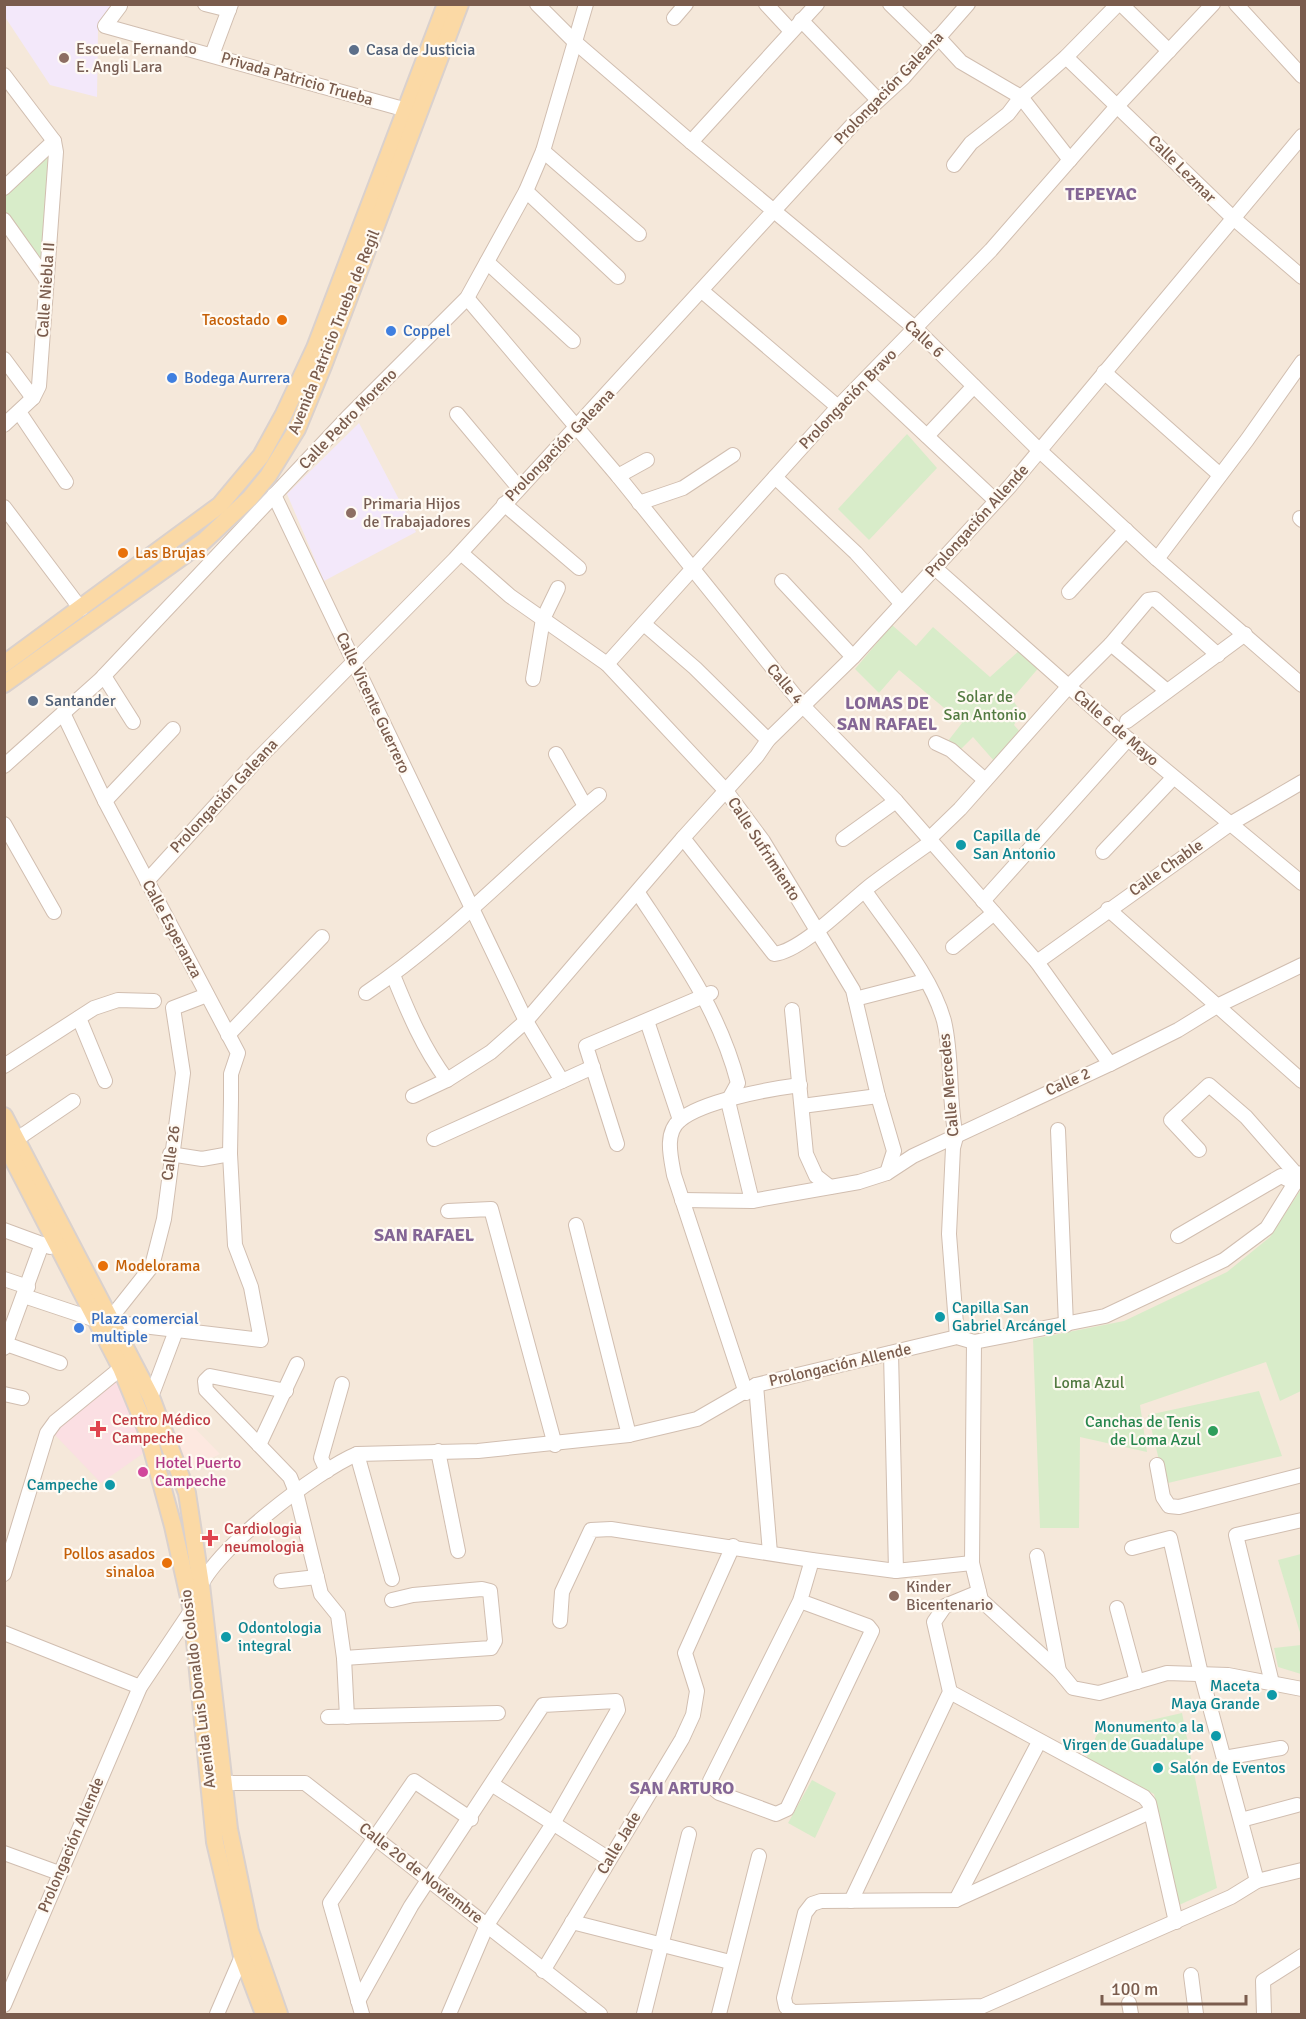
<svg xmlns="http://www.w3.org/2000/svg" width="1306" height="2019" viewBox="0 0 1306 2019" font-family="Signika,sans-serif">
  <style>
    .residential { fill: #f5e8da }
    .commercial { fill: #fde8e0 }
    .education { fill: #f3e8fa }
    .medical { fill: #fbdfe3 }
    .green { fill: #d8ecc9 }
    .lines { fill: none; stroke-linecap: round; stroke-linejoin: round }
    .minor-casing { stroke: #d1beb0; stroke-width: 16 }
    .major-casing { stroke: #dad1cd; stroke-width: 20 }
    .minor { stroke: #fff; stroke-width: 14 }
    .major { stroke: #fbd9a5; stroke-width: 16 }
    .service-dot { fill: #5c6f8a; stroke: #fffaf3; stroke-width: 2 }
    .education-dot { fill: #8d6e63; stroke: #fffaf3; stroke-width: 2 }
    .food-dot { fill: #e8710a; stroke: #fffaf3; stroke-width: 2 }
    .shop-dot { fill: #3f7fe0; stroke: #fffaf3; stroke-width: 2 }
    .culture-dot { fill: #0f9aa8; stroke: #fffaf3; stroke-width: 2 }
    .health-dot { fill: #e0444e; stroke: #fffaf3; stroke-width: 2 }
    .leisure-dot { fill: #2e9e5b; stroke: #fffaf3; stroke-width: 2 }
    .hotel-dot { fill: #d1479c; stroke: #fffaf3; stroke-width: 2 }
    .labels { text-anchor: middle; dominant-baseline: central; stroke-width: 4.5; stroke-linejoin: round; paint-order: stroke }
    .education-label { font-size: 16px; fill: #785e54; stroke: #fffaf3; text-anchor: start }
    .service-label { font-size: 16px; fill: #4e5e75; stroke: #fffaf3; text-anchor: start }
    .street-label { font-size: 16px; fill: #7a5c4d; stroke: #fffaf3 }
    .food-label { font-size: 16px; fill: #c56008; stroke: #fffaf3; text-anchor: end }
    .shop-label { font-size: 16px; fill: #366cbe; stroke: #fffaf3; text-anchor: start }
    .park-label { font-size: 16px; fill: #537a41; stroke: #fffaf3 }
    .culture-label { font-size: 16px; fill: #0d838f; stroke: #fffaf3; text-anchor: start }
    .health-label { font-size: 16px; fill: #be3a42; stroke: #fffaf3; text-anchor: start }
    .leisure-label { font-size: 16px; fill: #27864d; stroke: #fffaf3; text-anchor: end }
    .hotel-label { font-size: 16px; fill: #b23c85; stroke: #fffaf3; text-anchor: start }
    .neighbourhood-label { font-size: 18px; font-weight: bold; fill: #846695; stroke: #fffaf3 }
  </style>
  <rect width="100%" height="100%" fill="#fdf6ec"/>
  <rect class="residential" x="5" y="5" width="1296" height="2009"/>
  <polygon class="commercial" points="190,1423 220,1454 186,1470 175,1433"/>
  <g class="education">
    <polygon points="4,5 124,5 98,30 97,97 50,85 5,17"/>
    <polygon points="359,423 416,532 324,581 287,494"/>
  </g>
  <polygon class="medical" points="118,1380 145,1452 101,1483 55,1435 61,1423"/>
  <g class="green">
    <polygon points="54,141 47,276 5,219 5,188"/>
    <polygon points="907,434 937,468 869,540 838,509"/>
    <polygon points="892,625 916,646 933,627 990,677 1021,649 1041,665 1012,699 1021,712 1014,725 1022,734 995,762 973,737 960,750 948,741 962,723 899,670 879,693 855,669"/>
    <polygon points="1301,1189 1301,1391 1280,1401 1266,1362 1140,1405 1147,1452 1080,1437 1079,1528 1040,1528 1033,1339 1124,1321 1227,1272 1270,1237"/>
    <polygon points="1259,1391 1282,1456 1168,1483 1159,1460 1148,1415"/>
    <polygon points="1301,1554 1302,1554 1301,1636 1278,1560"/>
    <polygon points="1301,1645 1301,1674 1278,1667 1274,1648"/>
    <polygon points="1182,1713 1217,1888 1179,1905 1154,1794 1086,1759 1098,1732"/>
    <polygon points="812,1780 836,1793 815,1838 788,1823"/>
  </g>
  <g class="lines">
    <g class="minor-casing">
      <g id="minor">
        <polyline points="205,4 229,10"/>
        <polyline points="537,4 575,42 691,142 916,329 1040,451 1157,559 1302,685"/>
        <polyline points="766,4 791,31"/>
        <polyline points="890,4 932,45"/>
        <polyline points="1121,4 1169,51"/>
        <polyline points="1236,4 1302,76"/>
        <polyline points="120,6 105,26 414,112"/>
        <polyline points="674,18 686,4"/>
        <polyline points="801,20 878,100"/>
        <polyline points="938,37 961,62 1021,97 1070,160"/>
        <polyline points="212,55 231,4"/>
        <polyline points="1066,57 1232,217 1302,277"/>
        <polyline points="4,75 54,141 56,152 39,386 33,398 4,425"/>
        <polyline points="691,142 817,4"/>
        <polyline points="543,151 639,234"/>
        <polyline points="954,165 971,143 1008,114 1021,97 1066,57 1118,4"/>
        <polyline points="4,188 54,141"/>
        <polyline points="526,191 618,277"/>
        <polyline points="4,220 46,279"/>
        <polyline points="487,262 573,341"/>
        <polyline points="702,291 838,407"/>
        <polyline points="467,298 618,476 804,707 896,801 1037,962 1110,1064"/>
        <polyline points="4,359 33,398"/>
        <polyline points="1104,372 1220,475"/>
        <polyline points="866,379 996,501"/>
        <polyline points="19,412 66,482"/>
        <polyline points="457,414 519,488"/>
        <polyline points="927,436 974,386"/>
        <polyline points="618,476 647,460"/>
        <polyline points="775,477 856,553 901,603"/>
        <polyline points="274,495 526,1021 562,1081"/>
        <polyline points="639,503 683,488 733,455"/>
        <polyline points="504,504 579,568"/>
        <polyline points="4,507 81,609"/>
        <polyline points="1300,518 1302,520"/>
        <polyline points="461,553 510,596 607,664 726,791 763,841 853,990 878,1096 894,1151 887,1173"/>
        <polyline points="1157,559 1247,440 1302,362"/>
        <polyline points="935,568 1128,739 1302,883"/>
        <polyline points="782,581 853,657"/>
        <polyline points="1069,592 1126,530"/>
        <polyline points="644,624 695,668 768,740"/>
        <polyline points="1111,644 1167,691"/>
        <polyline points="607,664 838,407 991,250 1118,105 1213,4"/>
        <polyline points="104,676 133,722"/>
        <polyline points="533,679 543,619 558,588"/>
        <polyline points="63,713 105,801 238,1053 231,1074 231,1100 230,1154 235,1245 251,1287 261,1340 126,1324 118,1333"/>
        <polyline points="1127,721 1245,634"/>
        <polyline points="936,743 951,750 985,780"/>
        <polyline points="556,754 585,806"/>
        <polyline points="4,766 100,680 347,418 467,298 526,191 543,151 586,4"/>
        <polyline points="105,801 173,729"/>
        <polyline points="4,824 54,912"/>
        <path d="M683,838L774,954C802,951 848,903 871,885C891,870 911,856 931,842"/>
        <polyline points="843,839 896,801"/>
        <polyline points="929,839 960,809 1069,686 1111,644 1148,600 1155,599 1218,655"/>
        <polyline points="1103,852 1173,778"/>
        <polyline points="147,881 256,761 455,559 856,121 904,77 968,4"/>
        <path d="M865,891C892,931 931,974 944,1021C953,1059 948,1099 956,1137L953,1148L949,1234L957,1337"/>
        <path d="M638,893C679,955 719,1010 738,1083L728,1101L752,1201"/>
        <polyline points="983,901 1128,739"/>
        <polyline points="1108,909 1302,1081"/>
        <polyline points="953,947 994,913"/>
        <polyline points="1037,962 1230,824 1302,782"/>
        <path d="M393,975C408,1012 423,1048 447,1080"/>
        <path d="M366,993C451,936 520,860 599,795"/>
        <polyline points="855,999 925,981"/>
        <polyline points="792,1010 806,1154 816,1176 830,1187"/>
        <polyline points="79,1018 105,1081"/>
        <path d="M647,1021L680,1120C664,1133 671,1158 674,1175L746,1393"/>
        <polyline points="228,1035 322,937"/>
        <polyline points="4,1066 94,1008 118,1000 154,1001"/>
        <polyline points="413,1096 447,1080 491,1052 526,1021 683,838 757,756 768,740 853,657 1010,486 1302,136"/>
        <polyline points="802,1106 878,1096"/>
        <path d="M680,1120C703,1101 769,1089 800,1085"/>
        <polyline points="1058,1130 1066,1325"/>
        <polyline points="17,1139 73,1101"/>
        <polyline points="434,1139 593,1067"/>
        <polyline points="617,1144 586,1046 711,993"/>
        <polyline points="1199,1150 1171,1120 1209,1085 1246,1117 1297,1175"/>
        <polyline points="170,1154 202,1159 230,1154"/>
        <polyline points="682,1200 752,1201 859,1182 887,1173 913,1156 1110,1064 1178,1030 1217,1006 1302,965"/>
        <polyline points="448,1211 491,1209 555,1445"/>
        <polyline points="576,1225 629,1435"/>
        <polyline points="4,1230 50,1247"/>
        <polyline points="1178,1236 1281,1176 1295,1183"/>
        <polyline points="4,1279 28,1287"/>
        <polyline points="24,1296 96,1320"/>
        <polyline points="110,1319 152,1266 164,1219 183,1073 173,1008 207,995"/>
        <polyline points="974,1342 972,1563 981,1600 1059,1671 1073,1688 1099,1693 1167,1673 1228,1675 1302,1689"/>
        <polyline points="6,1344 60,1363"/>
        <polyline points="4,1348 42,1244"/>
        <polyline points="891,1353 896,1571"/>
        <polyline points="756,1385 770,1553"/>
        <polyline points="286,1391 210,1376 205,1381 206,1390 290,1477 296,1492 321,1594 338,1615 344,1658 347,1717"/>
        <polyline points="4,1394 22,1398"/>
        <polyline points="151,1397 177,1328"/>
        <polyline points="259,1445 297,1364"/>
        <polyline points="438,1451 458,1551"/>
        <polyline points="357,1454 392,1579"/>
        <polyline points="1157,1465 1163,1497 1169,1506 1179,1507 1302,1475"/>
        <polyline points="327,1471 321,1458 342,1384"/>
        <polyline points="1132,1548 1170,1538 1201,1674 1257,1881"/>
        <polyline points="1037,1556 1059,1671"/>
        <polyline points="4,1574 47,1433 55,1422 121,1368"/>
        <polyline points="281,1581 317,1577"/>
        <path d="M199,1590C213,1550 318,1470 357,1454L478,1451L629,1435L697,1419L756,1385L957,1337L974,1342L1105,1316L1224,1260L1267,1228L1295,1183L1297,1175L1302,1173"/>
        <polyline points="800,1601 868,1626 872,1631 787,1809 776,1814 719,1793 712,1787 710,1781 800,1601 812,1560"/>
        <polyline points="1117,1608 1137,1682"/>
        <polyline points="560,1621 562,1592 591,1530 611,1529 812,1560 896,1571 972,1563"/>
        <polyline points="4,1633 140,1687"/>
        <polyline points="344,1658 491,1648 495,1641 490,1591 482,1589 413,1595 392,1600"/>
        <polyline points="1272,1683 1236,1535 1302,1520"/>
        <polyline points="950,1692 1144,1797 1149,1803 1176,1922"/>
        <polyline points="328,1717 498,1713"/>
        <polyline points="1224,1758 1281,1748"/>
        <polyline points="223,1783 305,1783 600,2014"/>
        <polyline points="493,1785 609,1859"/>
        <polyline points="1150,1812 956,1900 821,1901 812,1904 805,1913 784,1998 786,2007 793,2012 983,2006 1231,1897 1257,1881 1302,1870"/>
        <polyline points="1241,1820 1297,1805"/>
        <polyline points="4,1853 59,1873"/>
        <polyline points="956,1900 1039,1742"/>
        <polyline points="851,1901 950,1692 934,1622 945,1606 979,1592"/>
        <polyline points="572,1922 730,1962"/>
        <polyline points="543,1971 682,1739 693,1715 697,1691 685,1653 733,1546"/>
        <polyline points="1191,1975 1196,2014"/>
        <polyline points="358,2001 411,1906 543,1705 616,1701 618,1710 554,1822 487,1925 449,2014"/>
        <polyline points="1129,2003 1131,2014"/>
        <polyline points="4,2005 140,1687 193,1608"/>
        <polyline points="217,2014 242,1956"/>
        <polyline points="362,2014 330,1903 414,1781 471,1819"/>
        <polyline points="644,2014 689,1834"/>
        <polyline points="719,2014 759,1856"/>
        <polyline points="1264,2014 1263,1981 1302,1956"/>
      </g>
    </g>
    <g class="major-casing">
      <g id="major">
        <polyline points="4,664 220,505 261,456 284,414 315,348 446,4"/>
        <polyline points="4,684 204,541 250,498 268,476 297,429 323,366 460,4"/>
        <polyline points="4,1116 151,1397 187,1493 201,1585 229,1829 250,1931 279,2014"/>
        <polyline points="4,1142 121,1368 147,1431 173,1526 192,1611 215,1842 242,1956 264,2014"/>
      </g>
    </g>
    <use href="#minor" class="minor"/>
    <use href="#major" class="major"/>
  </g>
  <g class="service-dot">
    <circle cx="354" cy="50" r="6"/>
    <circle cx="33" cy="701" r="6"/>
  </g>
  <g class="education-dot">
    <circle cx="64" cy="58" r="6"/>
    <circle cx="351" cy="513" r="6"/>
    <circle cx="894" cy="1596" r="6"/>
  </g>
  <g class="food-dot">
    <circle cx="282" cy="320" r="6"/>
    <circle cx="123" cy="553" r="6"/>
    <circle cx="103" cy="1266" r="6"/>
    <circle cx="167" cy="1563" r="6"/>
  </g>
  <g class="shop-dot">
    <circle cx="391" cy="331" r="6"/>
    <circle cx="172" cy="378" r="6"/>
    <circle cx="79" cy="1328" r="6"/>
  </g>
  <g class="culture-dot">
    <circle cx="961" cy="845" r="6"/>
    <circle cx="940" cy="1317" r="6"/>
    <circle cx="110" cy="1485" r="6"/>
    <circle cx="226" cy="1637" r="6"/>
    <circle cx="1272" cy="1695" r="6"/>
    <circle cx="1216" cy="1736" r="6"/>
    <circle cx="1158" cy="1768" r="6"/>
  </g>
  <g class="health-dot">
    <path d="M95 1420h6v6h6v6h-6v6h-6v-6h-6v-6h6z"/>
    <path d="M207 1529h6v6h6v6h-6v6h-6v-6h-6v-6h6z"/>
  </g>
  <circle class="leisure-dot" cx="1213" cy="1431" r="6"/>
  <circle class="hotel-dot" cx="143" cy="1472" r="6"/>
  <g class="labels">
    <g class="education-label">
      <text x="76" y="49">Escuela Fernando<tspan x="76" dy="18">E. Angli Lara</tspan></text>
      <text x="363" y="504">Primaria Hijos<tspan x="363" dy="18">de Trabajadores</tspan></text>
      <text x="906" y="1587">Kinder<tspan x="906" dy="18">Bicentenario</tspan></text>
    </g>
    <g class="service-label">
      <text x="366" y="50">Casa de Justicia</text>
      <text x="45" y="701">Santander</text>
    </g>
    <g class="street-label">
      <text transform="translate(297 79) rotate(16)">Privada Patricio Trueba</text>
      <text transform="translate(889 88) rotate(-46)">Prolongación Galeana</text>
      <text transform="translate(1182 169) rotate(45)">Calle Lezmar</text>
      <text transform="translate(46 290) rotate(-86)">Calle Niebla II</text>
      <text transform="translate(334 332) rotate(-68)">Avenida Patricio Trueba de Regil</text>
      <text transform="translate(924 339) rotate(43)">Calle 6</text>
      <text transform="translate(848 399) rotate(-46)">Prolongación Bravo</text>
      <text transform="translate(348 419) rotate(-46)">Calle Pedro Moreno</text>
      <text transform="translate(560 445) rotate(-46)">Prolongación Galeana</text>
      <text transform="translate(977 521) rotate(-48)">Prolongación Allende</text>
      <text transform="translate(785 684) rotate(50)">Calle 4</text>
      <text transform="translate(373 703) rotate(65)">Calle Vicente Guerrero</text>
      <text transform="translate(1116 728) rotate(41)">Calle 6 de Mayo</text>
      <text transform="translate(224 796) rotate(-47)">Prolongación Galeana</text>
      <text transform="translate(764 849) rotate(57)">Calle Sufrimiento</text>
      <text transform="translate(1166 868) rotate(-35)">Calle Chable</text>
      <text transform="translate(172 929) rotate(62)">Calle Esperanza</text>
      <text transform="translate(1068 1082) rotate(-24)">Calle 2</text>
      <text transform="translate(949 1085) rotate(-95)">Calle Mercedes</text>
      <text transform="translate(171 1153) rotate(-82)">Calle 26</text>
      <text transform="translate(840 1365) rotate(-13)">Prolongación Allende</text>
      <text transform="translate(198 1689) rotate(-97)">Avenida Luis Donaldo Colosio</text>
      <text transform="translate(619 1843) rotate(-59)">Calle Jade</text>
      <text transform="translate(71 1845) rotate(-67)">Prolongación Allende</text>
      <text transform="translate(421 1873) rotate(38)">Calle 20 de Noviembre</text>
    </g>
    <g class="food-label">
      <text x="270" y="320">Tacostado</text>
      <text x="135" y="553" text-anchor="start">Las Brujas</text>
      <text x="115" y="1266" text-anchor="start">Modelorama</text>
      <text x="155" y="1554">Pollos asados<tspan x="155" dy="18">sinaloa</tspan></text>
    </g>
    <g class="shop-label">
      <text x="403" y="331">Coppel</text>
      <text x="184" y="378">Bodega Aurrera</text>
      <text x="91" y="1319">Plaza comercial<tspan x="91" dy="18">multiple</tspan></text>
    </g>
    <g class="park-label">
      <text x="985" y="697">Solar de<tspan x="985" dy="18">San Antonio</tspan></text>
      <text x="1089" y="1383">Loma Azul</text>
    </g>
    <g class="culture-label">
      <text x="973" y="836">Capilla de<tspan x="973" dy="18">San Antonio</tspan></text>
      <text x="952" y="1308">Capilla San<tspan x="952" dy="18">Gabriel Arcángel</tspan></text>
      <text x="98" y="1485" text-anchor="end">Campeche</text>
      <text x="238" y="1628">Odontologia<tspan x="238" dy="18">integral</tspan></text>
      <text x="1260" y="1686" text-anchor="end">Maceta<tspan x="1260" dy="18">Maya Grande</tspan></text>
      <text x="1204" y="1727" text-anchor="end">Monumento a la<tspan x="1204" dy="18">Virgen de Guadalupe</tspan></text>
      <text x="1170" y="1768">Salón de Eventos</text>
    </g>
    <g class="health-label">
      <text x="112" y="1420">Centro Médico<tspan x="112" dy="18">Campeche</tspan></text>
      <text x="224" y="1529">Cardiologia<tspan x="224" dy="18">neumologia</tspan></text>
    </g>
    <g class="leisure-label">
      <text x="1201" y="1422">Canchas de Tenis<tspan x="1201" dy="18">de Loma Azul</tspan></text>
    </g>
    <g class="hotel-label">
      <text x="155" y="1463">Hotel Puerto<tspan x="155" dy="18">Campeche</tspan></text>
    </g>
    <g class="neighbourhood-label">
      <text x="1101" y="194">TEPEYAC</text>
      <text x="887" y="703">LOMAS DE<tspan x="887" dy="21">SAN RAFAEL</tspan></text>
      <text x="424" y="1235">SAN RAFAEL</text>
      <text x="682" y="1788">SAN ARTURO</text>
    </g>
  </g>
  <rect width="1306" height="2019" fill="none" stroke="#7a5c4d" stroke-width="12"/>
  <path d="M1102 1995v9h144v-9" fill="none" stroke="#7a5c4d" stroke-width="3"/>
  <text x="1111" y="1995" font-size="18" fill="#7a5c4d" stroke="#fffaf3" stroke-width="4.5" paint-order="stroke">100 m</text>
</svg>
